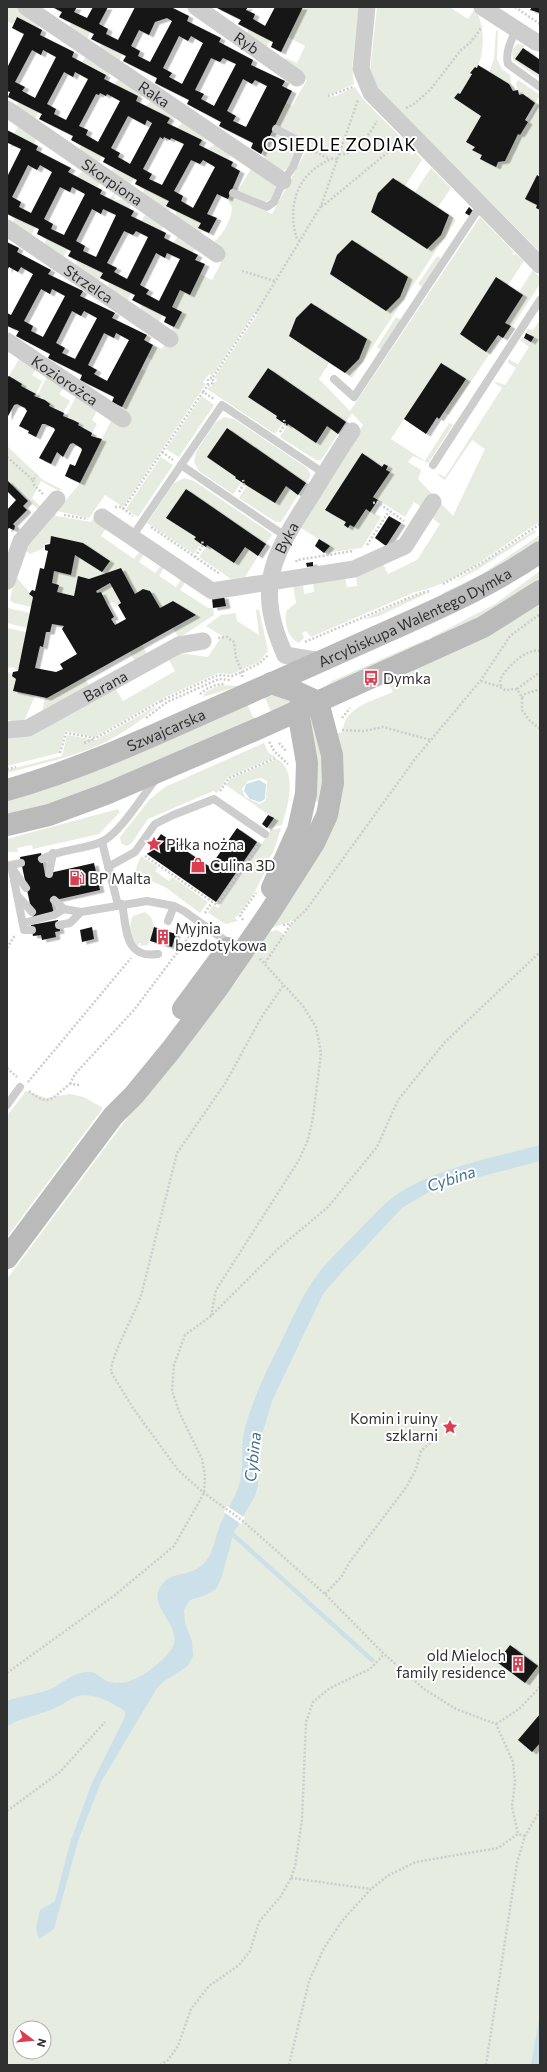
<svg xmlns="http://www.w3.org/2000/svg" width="547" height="2072" viewBox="0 0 547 2072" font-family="Commissioner,sans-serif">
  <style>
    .green { fill: #e6ecdf; fill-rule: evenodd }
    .water { fill: #cce0ea }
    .pier { fill: #fff }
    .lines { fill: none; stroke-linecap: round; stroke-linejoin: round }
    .stream { stroke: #cce0ea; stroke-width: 4.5 }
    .building { fill: #171717; fill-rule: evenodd; filter: url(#shadow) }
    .path { stroke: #cdcdcd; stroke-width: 2.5; stroke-dasharray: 2 2; stroke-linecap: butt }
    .lane { stroke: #cdcdcd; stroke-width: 8 }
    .street { stroke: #cdcdcd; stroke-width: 17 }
    .secondary { stroke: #bababa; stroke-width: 22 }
    .labels { text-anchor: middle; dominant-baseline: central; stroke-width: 4; stroke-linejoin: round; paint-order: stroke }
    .street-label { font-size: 15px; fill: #303030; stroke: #fff }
    .poi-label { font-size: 15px; fill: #303030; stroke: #fff; text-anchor: start }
    .water-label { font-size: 16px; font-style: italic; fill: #42738d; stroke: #fff }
    .quarter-label { font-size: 17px; letter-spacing: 1px; fill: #000; stroke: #fff }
  </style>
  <defs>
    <filter id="shadow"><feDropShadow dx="4.5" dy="2.5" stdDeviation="0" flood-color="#0004"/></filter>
  </defs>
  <rect width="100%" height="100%" fill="#fff"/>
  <g class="green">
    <polygon points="8,7 19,7 41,22 38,28 17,17 13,24 7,21"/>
    <path d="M303,7H359L352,67L354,84L329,95L328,97L336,96L355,87L363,99L412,149L410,153L413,155L415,152L422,160L405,186L393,178L371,212L427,249L449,215L456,220L352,378L345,373L367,339L311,303L289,336L329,363L319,379L350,411L480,217L514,252L512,253L514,255L516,254L524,261L508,285L496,277L460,334L486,351L495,338L498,341L449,415L444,412L465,379L441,363L391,439L425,461L449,423L453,425L428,463L413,456L408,462L421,470L418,479L453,516L485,449L472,440L445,480L438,475L439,474L445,477L502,388L495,383L494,381L505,385L516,368L508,363V360H510L518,364L529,347L520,340L523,337L531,342L534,337L526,332L528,329L533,330L540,320V522C502,544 459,584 415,592L311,637L306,631L302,633L304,638L299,643C288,639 283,621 287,610L296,603L293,585L303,583L304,594L314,592L313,582L345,577L347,587L357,586L356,575L383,564L388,574L417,560L440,524C430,517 424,508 414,502L405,517L373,497L389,472L365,456L330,511L354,527L366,509L381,517L362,548L324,553L329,546L298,526L363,425L352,413L346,422L268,368L248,397L277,416L276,418L283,423L275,434L207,389L209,386L211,387L217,380L214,378L257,315L255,312L212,376L209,374L203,382L206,384L123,507L105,495L89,518L57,511L80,483L112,419L126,413L122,407L141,369L146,371L152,360L147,357L153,345L162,349L181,312L172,307L180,290L190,295L200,274L212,280L221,263L211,244C221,239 232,219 232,207L228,201L230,195L272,214L311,142L275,125L286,103L292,106L307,80L282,62L285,58L297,63L305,46L288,37ZM330,274L408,277L386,311Z"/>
    <path d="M377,7H450L468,19L474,10C485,19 485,52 478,65C477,69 474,68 471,73L472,74L460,94L458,93L454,98L481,116L473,150L482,155L496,166L498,162L505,161L517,134L520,135L540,100V174L534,180L528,192L537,205L536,208L540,210V252L378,89L370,71Z"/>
    <polygon points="71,23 90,32 86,42 69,28"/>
    <polygon points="248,29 270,40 265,50 247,35"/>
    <polygon points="498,30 497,59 502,69 510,75 512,87 495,75 494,76 489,73 494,59 496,31"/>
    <polygon points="101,44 122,54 119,62 100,50"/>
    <polygon points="517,44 525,45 515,59 540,75 540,79 513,60 512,50"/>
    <polygon points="86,56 110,72 107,80 104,79 106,74 82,62"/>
    <polygon points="120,79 142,95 139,103 136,101 138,96 113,84"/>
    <polygon points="518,80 540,95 535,103 523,94 519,95 516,84"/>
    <polygon points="153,100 174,117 170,125 167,123 170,118 145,106"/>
    <polygon points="18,102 38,112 34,121 16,107"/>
    <polygon points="182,123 205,137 201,145 199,145 201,140 177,128"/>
    <polygon points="18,127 38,136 34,144 14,134"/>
    <path d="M272,131L289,139L297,147C296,156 291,168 282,171L262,162L265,156L263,155Z"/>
    <polygon points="216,144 232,153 229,159 208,149"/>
    <polygon points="81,145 102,156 99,162 94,164 79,150"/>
    <polygon points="252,167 276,186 273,198 263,203 233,190 234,187 239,189"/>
    <polygon points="113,168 134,178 129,188 111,173"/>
    <polygon points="431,168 451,188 438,207 415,192"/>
    <polygon points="84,170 101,180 98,187 77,177"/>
    <polygon points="144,189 169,201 167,206 171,208 167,212 142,197"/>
    <polygon points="116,192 123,195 114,195 115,200 129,199 133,202 129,209 109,199"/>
    <polygon points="176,211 201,223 198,228 203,230 201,233 176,220"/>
    <polygon points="146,214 165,224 161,231 141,221"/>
    <polygon points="14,217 35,228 30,238 13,224"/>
    <polygon points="178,236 197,245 193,253 173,243"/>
    <polygon points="46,239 67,250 62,259 44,246"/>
    <polygon points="437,256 441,258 422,287 418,284"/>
    <polygon points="77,261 103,273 99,281 76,267"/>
    <polygon points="533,270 540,278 540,284 512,327 505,323 523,295 519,292"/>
    <polygon points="109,283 131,293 127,303 108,287"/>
    <polygon points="141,304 163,315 157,325 140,312"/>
    <polygon points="396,317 401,320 381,350 377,347"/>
    <polygon points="21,356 37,368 32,375 42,381 36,394 21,386 22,384 9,376"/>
    <polygon points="48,375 65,386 59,394 70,401 63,413 49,406 50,404 37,396"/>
    <path d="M77,395L98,409L92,420L97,424L92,433C83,428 75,421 66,416Z"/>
    <polygon points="202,396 214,405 179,457 166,449"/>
    <polygon points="224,417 234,419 307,468 311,475 306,483 227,428 235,479 241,483 233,494 199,471 194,462 196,452 215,423"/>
    <polygon points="288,424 316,443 327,426 338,434 321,460 316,460 280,437"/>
    <polygon points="7,446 43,480 61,489 59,491 41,481 32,498 41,507 39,510 7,480"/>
    <polygon points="161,457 173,465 138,517 126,509"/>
    <polygon points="184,478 194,481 269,532 272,535 266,544 186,489 167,518 196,537 194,539 201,544 194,554 147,523 174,483"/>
    <polygon points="247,485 275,503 286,486 298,495 281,522 276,522 239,498"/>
    <polygon points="100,508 106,512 107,527 101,536 134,559 141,550 145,552 139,562 155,573 162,564 165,566 159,576 176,587 182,578 186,581 180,590 208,608 213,608 214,615 179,638 150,591 143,589 135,594 121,568 89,579 78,577 74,596 57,592 59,585 52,583 54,571 71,575 75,555 102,571 110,560 83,543 51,537 50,544 46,543 44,548 30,554 24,549 55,513 56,516 91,522"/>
    <polygon points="535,530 536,532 477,570 453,582"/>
    <polygon points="540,535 540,540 512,560 442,598 443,593 482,574"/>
    <polygon points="207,545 234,563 245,547 258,556 245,577 231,579 199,557"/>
    <polygon points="540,571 540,581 529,590 430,643 432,637 495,604"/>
    <polygon points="15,576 30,593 31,597 33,597 31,607 14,603 10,600"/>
    <polygon points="110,583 121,603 118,605 113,602 107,604 101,592 97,593 96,591"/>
    <polygon points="430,592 379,616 362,620 417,595"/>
    <path d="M540,600V2065H7V1279L131,1113L237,980L269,932L277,930L282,933L283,937L294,922V920L272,928L321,847L336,734L343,732C343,707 373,701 393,692L390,686L422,664ZM20,2028H44V2052H20Z"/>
    <polygon points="8,608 30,613 27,628 7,623"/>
    <polygon points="259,609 268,651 259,662 232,674 218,673 161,699 95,737 65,731 59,753 7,766 7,737 29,736 115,688 123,701 175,671 168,658 180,653 208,657 222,636 206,626 221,615 236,613 237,621 259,635 256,610"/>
    <polygon points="7,628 26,632 18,671 13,667 7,668"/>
    <polygon points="427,639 426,645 324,688 332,681"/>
    <polygon points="142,645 148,655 135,662 130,652"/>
    <polygon points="7,671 16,679 13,691 35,696 25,719 21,723 7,720"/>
    <polygon points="84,677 90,687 42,712 45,698"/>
    <polygon points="220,685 239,686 203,697 205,692"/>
    <polygon points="275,695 293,701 272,714 264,696"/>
    <polygon points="246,702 255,721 118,781 7,817 7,799"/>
    <path d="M158,705C148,714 138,723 126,730C91,754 47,762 7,773V770L62,756L67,735L96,740Z"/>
    <polygon points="308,715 313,718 325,773 319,803 316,801"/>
    <polygon points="264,743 268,752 275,757 228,777 217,793 213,791 148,819 131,844 126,846 121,843 120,837 150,799 165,787"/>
    <path d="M277,759C298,771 288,806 282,825L268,828L273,818L226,785L230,779ZM261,778L267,781L266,800L260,804L245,797L242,789L248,781Z"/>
    <polygon points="118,809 120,812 99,834 33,849 32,845 17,848 18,852 7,852 7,839"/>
    <path d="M281,828L273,853L263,864L262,870L270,861C261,881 251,902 235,918L238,921L226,924L208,913L213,905L218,908L271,830Z"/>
    <polygon points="141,856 158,867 155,871 169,881 172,877 208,902 200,913 165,887 140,876 136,870 137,865"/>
    <path d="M145,912L151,917L154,926L148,945L140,946L141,943H139L138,946C130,941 128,925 133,916Z"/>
    <polygon points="26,1091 46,1098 70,1094 84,1097 103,1108 7,1237 7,1116"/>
  </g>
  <g class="water">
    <polygon points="259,780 266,784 265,799 260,802 250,799 244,791 246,784"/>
    <path d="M540,1145V1161L434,1189L402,1208L342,1272L323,1294L272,1401L258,1448V1486L255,1496L234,1532L221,1579L216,1589L206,1595L190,1600L184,1610L185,1623L192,1641L193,1656L188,1666L163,1682L157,1688L101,1782L78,1841L54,1929L39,1939L36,1928L40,1910L55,1901L70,1843L91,1785L125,1717V1711C110,1702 93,1691 75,1697C68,1700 61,1706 53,1709C38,1715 22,1718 7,1726V1701C20,1696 33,1695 46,1691C60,1686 70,1674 85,1672C95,1671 98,1676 105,1680C120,1688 138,1679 150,1670C157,1664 168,1656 172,1648C185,1625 143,1606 163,1583C174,1570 196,1578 208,1558C214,1548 216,1536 220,1525C227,1509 239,1493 241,1476C244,1460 240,1444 245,1428C254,1396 268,1367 283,1338C293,1317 303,1294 317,1275C329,1259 345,1245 359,1230C375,1214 389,1197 409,1187C449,1165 496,1157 540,1145Z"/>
    <polygon points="540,2014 540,2065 531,2065"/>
  </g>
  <polygon class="pier" points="227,1506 245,1518 241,1524 224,1512"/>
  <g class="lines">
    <polyline class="stream" points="229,1531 372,1660"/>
  </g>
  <g class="building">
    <path d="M52,7H77L74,12L87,18L93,7H108L99,24L108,29L106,34L118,40L135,7H171L189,16L187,21L221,38L219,42L253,60L251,65L285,81L282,86L292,91L261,154L251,148L253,143L219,126L221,122L187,104L189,100L155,83L157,78L123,61L126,56L91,39L94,34L59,17L62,12ZM167,18L172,21L150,62L138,56L140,51L131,46L139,30L149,35L155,22ZM179,36L188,41L191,36L203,43L182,84L169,77L172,73L163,68ZM211,58L220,62L223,58L236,64L214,106L201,99L204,94L195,90ZM243,79L252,84L255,80L267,86L246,127L233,121L236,116L227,111Z"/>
    <polygon points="215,7 248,7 246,10 255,14 253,19 265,26 275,7 303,7 281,52 271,47 273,42 238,24 241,20"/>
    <polygon points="532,7 540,7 540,13 530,10"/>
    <path d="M17,17L42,30L40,35L74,52L72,57L106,75L104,79L138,96L136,101L170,118L167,123L202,140L199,145L233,162L231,166L240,171L228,199L217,194L207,214L217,218L209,233L198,228L201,223L166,206L169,201L135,184L137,180L103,162L105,158L71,140L73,136L39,119L42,114L8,97L10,92L7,91V68L24,34L12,28ZM32,50L41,55L43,50L56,57L35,98L22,91L25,87L15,82ZM64,72L73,77L75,72L88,79L66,120L54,114L56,109L47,104ZM100,93L106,96L107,94L120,101L98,142L86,135L88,130L79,126L96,94L99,95ZM128,116L145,125L147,120L152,123L130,164L118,157L120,153L111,148ZM160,137L163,139L164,137L170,140L171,138L184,144L162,185L149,179L152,174L143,169ZM191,160L200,164L203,160L215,167L193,208L181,201L183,196L174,191Z"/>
    <polygon points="523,48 540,60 540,75 515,59"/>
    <polygon points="478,65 509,84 513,91 518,90 519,95 523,94 535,103 525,120 528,122 520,135 518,134 505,161 498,162 496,167 480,159 482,155 472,150 475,147 466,142 481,116 454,98 458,93 460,94 472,74 470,73 475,67 477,68"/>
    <path d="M7,130L38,146L36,150L71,168L68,172L102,190L100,194L134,211L131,216L166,233L164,238L198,255L195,260L205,264L190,295L180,290L172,307L182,312L174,327L164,322L166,317L132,300L135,295L100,278L103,273L68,256L71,251L37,234L39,229L7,214V177L21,149L8,143L7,145ZM28,165L37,170L40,165L52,172L31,213L19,207L21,202L12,197ZM60,187L70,192L72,187L85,194L64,235L51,229L53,224L44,219ZM92,209L101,214L103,209L116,215L96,257L83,251L85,246L76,241ZM124,231L133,235L136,231L148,237L127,279L114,272L117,268L107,263ZM156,253L165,258L167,253L180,259L159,301L146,294L149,290L140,285Z"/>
    <polygon points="537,175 540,177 540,210 536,208 537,205 525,199"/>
    <polygon points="393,178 449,215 441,235 427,249 371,212 378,193"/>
    <polygon points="469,207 473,211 470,216 465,213"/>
    <polygon points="352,240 408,277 400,297 386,311 330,274 337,255"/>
    <path d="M7,242L19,248L17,252L51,270L48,274L83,291L80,296L115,313L112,318L147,335L144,340L153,345L122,407L112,402L114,397L80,380L82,375L48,358L50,354L16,336L19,331L7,326V313L11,315L33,274L21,267L18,272L9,267L7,271ZM41,289L50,294L52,289L65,296L43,337L31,331L33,326L24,321ZM72,311L81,316L84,311L97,318L75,359L62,353L65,348L56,343ZM104,333L114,338L116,333L129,340L107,381L94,374L97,370L88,365Z"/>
    <polygon points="496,277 523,295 505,323 511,326 503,338 498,335 486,352 460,334"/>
    <polygon points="311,303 367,339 359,359 345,373 289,336 296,318"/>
    <polygon points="526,333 534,337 531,342 524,338"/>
    <polygon points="441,363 466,379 439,419 437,417 426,434 404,419"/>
    <polygon points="268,368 346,422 338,434 327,426 316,443 288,424 287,426 285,424 276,418 277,416 248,397"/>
    <polygon points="9,376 22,384 21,386 36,394 34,396 45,400 50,404 49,406 64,413 63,416 73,420 79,423 78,425 92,433 91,436 102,439 80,483 65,476 70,464 75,466 82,450 81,448 73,443 70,444 63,457 57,452 51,464 39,458 55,430 54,428 45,424 42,424 36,437 28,433 29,431 19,426 27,411 25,408 17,404 14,405 7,418 7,377"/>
    <polygon points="227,428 306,483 298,495 286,486 275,503 235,478 236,477 207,457"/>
    <polygon points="362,453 382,467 384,464 388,466 386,470 390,472 373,497 378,500 370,512 366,509 354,527 350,525 348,528 344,525 346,522 325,510"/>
    <polygon points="7,480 28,501 23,506 27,510 13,524 15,526 14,530 9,528 7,530 7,510 16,500 7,491"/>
    <polygon points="186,489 266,544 258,556 245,547 234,563 207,545 206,547 201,544 194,539 196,537 166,518"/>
    <polygon points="389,516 401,523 386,546 375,538"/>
    <path d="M51,536L83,543L110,561L102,572L75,555L71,575L54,571L52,583L59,585L57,592L74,596L78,576L89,579L121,568L135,594L143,589L150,591L160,608L173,601L196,615L47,698L13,691L16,679L12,676L13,672L18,671L33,597L29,594L32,590L35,591L40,568L44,569L48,551L45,550V545L50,544ZM110,583L121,603L118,605L126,619L115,625L111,619L114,617L107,604L101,592L97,593L96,591ZM52,624L64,626L62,629L77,654L60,664L63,669L56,672L35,668L40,646L43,647L46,632H50Z"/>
    <polygon points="319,539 330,546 324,553 315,546"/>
    <polygon points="313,562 313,566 307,567 306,563"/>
    <polygon points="224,596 226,606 213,608 212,598"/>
    <polygon points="268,815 274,818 267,828 262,824"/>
    <polygon points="237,828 257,842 216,902 147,854 161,834 210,867"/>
    <polygon points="41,853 45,874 94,863 100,890 51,901 54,914 33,918 20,857"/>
    <polygon points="58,920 60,931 55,932 56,937 42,940 41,935 33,936 31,925"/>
    <polygon points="92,927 94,939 82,942 80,930"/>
    <polygon points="154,927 176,934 172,947 150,941"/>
    <polygon points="510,1645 538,1666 525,1683 497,1662"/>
    <polygon points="540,1714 540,1743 532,1752 518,1740"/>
  </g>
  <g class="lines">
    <g class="path">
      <polyline points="515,7 540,24"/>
      <polyline points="328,96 353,87"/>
      <polyline points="406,108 414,104 430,90 461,50 470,43 482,27"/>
      <polyline points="312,150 330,159"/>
      <path d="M339,154C356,156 370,133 377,121"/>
      <polyline points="321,206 324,205 399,143"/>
      <path d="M300,241L297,239C288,212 294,181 320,165C326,162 331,157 337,159"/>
      <polyline points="242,271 275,281"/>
      <polyline points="208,385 208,379 213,377"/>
      <polyline points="203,392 208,385 213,383 213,377 256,313 321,206 358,100"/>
      <polyline points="280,432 285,424 284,420"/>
      <polyline points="162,452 173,460"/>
      <polyline points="7,457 33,480 37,475"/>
      <polyline points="33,480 34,485 43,494"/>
      <polyline points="239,492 244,484 243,480"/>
      <polyline points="373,503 377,502 404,521"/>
      <polyline points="115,507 121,507 133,516"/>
      <polyline points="123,509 203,392 214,399"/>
      <polyline points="64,515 88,519"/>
      <polyline points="151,527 220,574"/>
      <polyline points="367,545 389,511"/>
      <polyline points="195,557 203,545 202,541"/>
      <polyline points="296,562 297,560 353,551"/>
      <polyline points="443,584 485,561 540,524"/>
      <polyline points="218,638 227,637 234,642 236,658 242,672 242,677"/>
      <polyline points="305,642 418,594 430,591"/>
      <path d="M481,681C488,684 500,685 505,690L517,689L522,698V710L529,720L540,729"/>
      <path d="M501,686L500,680C505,669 527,647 540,651"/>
      <polyline points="517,689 540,672"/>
      <path d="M200,694C206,688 216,684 224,684"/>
      <polyline points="522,698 525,694 540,689"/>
      <polyline points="161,701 218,675 232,676 242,672 260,663 268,655"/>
      <polyline points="146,718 167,702 219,679 231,680"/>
      <polyline points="342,718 350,708"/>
      <polyline points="342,730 364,731 383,727 431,740"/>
      <polyline points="269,742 275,752 288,764"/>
      <polyline points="84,743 94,739"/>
      <polyline points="279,743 286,751"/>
      <polyline points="60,753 66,733 96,738 161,701 162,702"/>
      <polyline points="7,769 16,767"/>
      <polyline points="220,791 229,778 276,758"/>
      <polyline points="145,856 217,905 260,842"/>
      <polyline points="205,913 212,902"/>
      <polyline points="243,920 240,915 256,893"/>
      <polyline points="283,925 292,923 306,910 415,759 481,680 510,636 540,614"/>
      <polyline points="7,948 15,935"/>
      <polyline points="265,963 291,924"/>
      <path d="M283,986L261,1018L226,1082L177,1153L141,1296C135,1313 110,1358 111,1372L133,1408L178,1470L204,1493L243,1521L325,1594L384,1654L424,1689L456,1709L496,1724L513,1762L515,1782L512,1807L518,1834"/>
      <polyline points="7,1068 17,1077"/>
      <polyline points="28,1082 131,958"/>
      <polyline points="70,1084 75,1074 134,1010 188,938 195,932"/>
      <path d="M29,1091C50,1108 51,1098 70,1084L80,1085"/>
      <polyline points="211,1316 216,1290 299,1160 308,1140 313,1117 321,1053 316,1027 303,1006 259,958"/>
      <polyline points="325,1594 342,1576 349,1563 407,1486 416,1469 421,1451 438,1436"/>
      <polyline points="7,1673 115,1595 174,1546 204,1493 205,1475 202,1459 180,1414 172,1391 174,1365 185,1335 211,1316 279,1248 328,1207 377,1147 398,1100 445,1042 540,952"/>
      <polyline points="496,1724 519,1709 540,1687"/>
      <polyline points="7,1811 60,1772 105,1722"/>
      <polyline points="291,1878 371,1889"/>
      <polyline points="160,2065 168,2060 178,2046 191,2009 209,1986 239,1965 250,1951 259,1922 281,1896 291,1878 295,1866 302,1820 306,1722 313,1702 330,1688 370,1669 384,1654"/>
      <polyline points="289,2065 309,1981 324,1948 342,1921 371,1889 389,1875 416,1862 498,1848 518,1834 525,1836"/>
      <polyline points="486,2065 517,1863 525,1836 540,1810"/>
    </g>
    <g class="lane">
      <path d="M516,30C511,41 505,52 508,64L540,87"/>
      <polyline points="233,193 267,207 274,202 283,181 293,167 302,145 299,141 276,129"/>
      <polyline points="334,379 354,397 481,205"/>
      <polyline points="181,465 285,536"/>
      <polyline points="433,465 540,300"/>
      <polyline points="132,537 222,405 325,474"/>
      <polyline points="102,842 118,905"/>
      <path d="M42,859C61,849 82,850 101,842C119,835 143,795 156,779"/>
      <polyline points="11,865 24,930 32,930"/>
      <polyline points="11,865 21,863"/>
      <polyline points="108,867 135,852 155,824 173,815 214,799 265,834"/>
      <polyline points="12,868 26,888"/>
      <polyline points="49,874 53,853"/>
      <polyline points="17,895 32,912"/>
      <polyline points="54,900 64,909"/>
      <path d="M122,904C127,929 124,959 158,954"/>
      <polyline points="168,921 174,906"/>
      <polyline points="23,923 54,915 64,909 81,912 147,901 174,906 184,911 230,944"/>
      <polyline points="59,925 70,923 81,912"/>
      <polyline points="7,1105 20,1087"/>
    </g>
    <g class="street">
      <path id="s1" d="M26,7L283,181"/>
      <path id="s2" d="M196,7L297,78"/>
      <polyline points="367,7 361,69 371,93 540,265"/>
      <polyline points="482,7 536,42 540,43"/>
      <path id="s3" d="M7,109L217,254"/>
      <path id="s4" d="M7,228L170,339"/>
      <path id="s5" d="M7,341L123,419"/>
      <polyline points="102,517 212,591 354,569 405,546 433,502"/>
      <polyline points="7,581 21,541 57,499"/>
      <path id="s6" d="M285,655C256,590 270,560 306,504C321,480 336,455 352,431"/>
      <polyline points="285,655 321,661"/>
      <path id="s7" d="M7,730L28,728L179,645L203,641"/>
    </g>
    <g class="secondary">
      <path id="s8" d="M7,790C99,764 185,720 272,683C313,665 353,647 393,629C444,606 494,584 540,552"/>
      <polyline points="7,825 49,815 106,794 262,727 483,627 540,591"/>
      <polyline points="272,888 298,830 306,794 307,763 298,711 303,698"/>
      <polyline points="183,1009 228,948"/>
      <polyline points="7,1258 113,1116 134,1095 171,1050 217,989 270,912 314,843 327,815 333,783 332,755 318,702 292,690 271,683"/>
    </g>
  </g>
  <defs>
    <g id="bus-bare" transform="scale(1.2)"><path d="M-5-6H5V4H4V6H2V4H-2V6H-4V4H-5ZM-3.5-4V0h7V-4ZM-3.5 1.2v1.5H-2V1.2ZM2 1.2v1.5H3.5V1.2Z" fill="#db3e50" stroke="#fff" stroke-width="2.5" paint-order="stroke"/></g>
    <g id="sight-bare" transform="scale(1.2)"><path d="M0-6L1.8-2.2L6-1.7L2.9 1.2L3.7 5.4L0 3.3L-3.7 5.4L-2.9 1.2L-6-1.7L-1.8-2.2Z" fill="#db3e50" stroke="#fff" stroke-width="2.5" paint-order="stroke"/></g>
    <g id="shop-bare" transform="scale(1.2)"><path d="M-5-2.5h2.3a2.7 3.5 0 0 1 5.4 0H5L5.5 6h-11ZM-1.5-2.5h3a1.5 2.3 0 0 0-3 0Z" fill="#db3e50" stroke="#fff" stroke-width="2.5" paint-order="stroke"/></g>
    <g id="fuel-bare" transform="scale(1.2)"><path d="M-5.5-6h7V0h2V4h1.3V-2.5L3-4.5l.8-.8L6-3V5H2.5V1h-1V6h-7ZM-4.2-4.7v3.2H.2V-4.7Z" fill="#db3e50" stroke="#fff" stroke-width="2.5" paint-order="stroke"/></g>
    <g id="building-bare" transform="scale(1.2)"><path d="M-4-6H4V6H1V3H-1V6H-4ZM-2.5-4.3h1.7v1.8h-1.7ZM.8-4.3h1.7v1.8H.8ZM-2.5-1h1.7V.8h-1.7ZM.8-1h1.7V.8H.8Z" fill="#db3e50" stroke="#fff" stroke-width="2.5" paint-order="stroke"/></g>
  </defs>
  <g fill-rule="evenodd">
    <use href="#bus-bare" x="371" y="678"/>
    <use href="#sight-bare" x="154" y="844"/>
    <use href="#shop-bare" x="198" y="865"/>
    <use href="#fuel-bare" x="77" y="878"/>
    <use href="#building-bare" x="163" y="937"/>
    <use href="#sight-bare" x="450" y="1427"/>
    <use href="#building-bare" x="518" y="1664"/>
  </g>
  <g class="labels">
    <g class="street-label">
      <text stroke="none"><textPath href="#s2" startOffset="62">Ryb</textPath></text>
      <text stroke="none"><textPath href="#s1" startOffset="155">Raka</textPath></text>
      <text stroke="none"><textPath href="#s3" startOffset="128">Skorpiona</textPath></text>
      <text stroke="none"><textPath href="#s4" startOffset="99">Strzelca</textPath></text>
      <text stroke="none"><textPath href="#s5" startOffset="70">Koziorożca</textPath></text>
      <text stroke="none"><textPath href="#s6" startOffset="123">Byka</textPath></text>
      <text stroke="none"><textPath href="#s8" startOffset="443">Arcybiskupa Walentego Dymka</textPath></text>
      <text stroke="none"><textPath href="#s7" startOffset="109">Barana</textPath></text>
      <text stroke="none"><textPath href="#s8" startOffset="170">Szwajcarska</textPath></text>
    </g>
    <g class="poi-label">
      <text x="383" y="678">Dymka</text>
      <text x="166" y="844">Piłka nożna</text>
      <text x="210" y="865">Culina 3D</text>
      <text x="89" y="878">BP Malta</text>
      <text x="175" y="928">Myjnia<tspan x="175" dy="17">bezdotykowa</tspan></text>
      <text x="438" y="1418" text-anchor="end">Komin i ruiny<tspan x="438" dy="17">szklarni</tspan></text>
      <text x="506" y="1655" text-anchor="end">old Mieloch<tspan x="506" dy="17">family residence</tspan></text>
    </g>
    <g class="water-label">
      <text transform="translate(451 1178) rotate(-18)">Cybina</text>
      <text transform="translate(252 1457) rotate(-84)">Cybina</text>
    </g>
    <g class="quarter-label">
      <text x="340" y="144">OSIEDLE ZODIAK</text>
    </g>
  </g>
  <rect width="547" height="2072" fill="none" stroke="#303030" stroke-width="16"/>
  <g transform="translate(32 2040) rotate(106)"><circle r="19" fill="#ffffff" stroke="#acacac"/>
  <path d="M0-3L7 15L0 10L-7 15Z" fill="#db3e50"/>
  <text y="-6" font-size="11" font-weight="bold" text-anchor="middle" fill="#303030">N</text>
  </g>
</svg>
